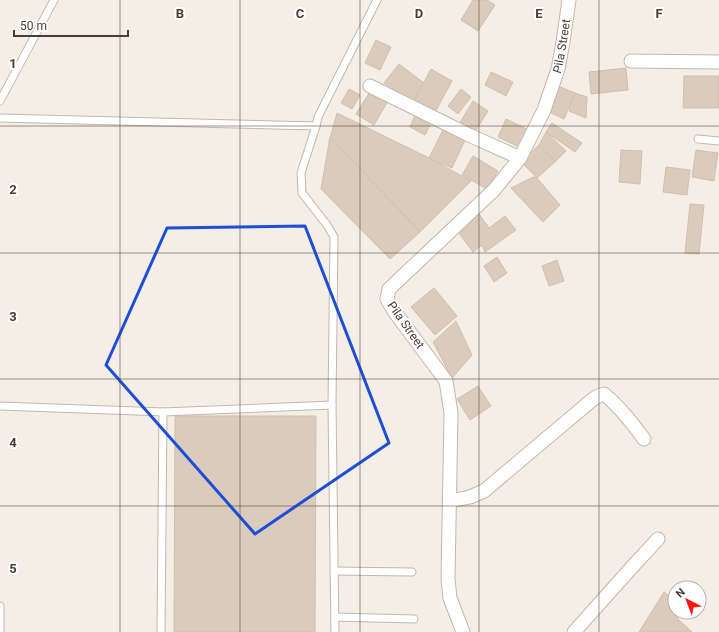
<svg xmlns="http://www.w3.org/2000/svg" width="719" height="632" viewBox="0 0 719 632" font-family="Roboto,sans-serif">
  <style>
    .building { fill: #dacbbd; stroke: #d3bfac }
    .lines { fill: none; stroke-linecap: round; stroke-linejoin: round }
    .service-casing { stroke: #c4b7aa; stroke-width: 9 }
    .minor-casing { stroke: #c4b7aa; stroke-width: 15 }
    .service { stroke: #fff; stroke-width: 7 }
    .minor { stroke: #fff; stroke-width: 13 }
    .marked { fill: none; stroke: #1d4ed8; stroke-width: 3; stroke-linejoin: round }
    .grid { fill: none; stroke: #483e34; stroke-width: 1; stroke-opacity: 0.55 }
    .labels { text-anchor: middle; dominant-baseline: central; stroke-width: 4; stroke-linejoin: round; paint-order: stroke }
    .street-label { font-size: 12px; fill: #483e34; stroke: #fff }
    .grid-label { font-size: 13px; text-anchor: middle; font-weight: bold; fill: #483e34; stroke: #fff; stroke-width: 4; stroke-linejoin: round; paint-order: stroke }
  </style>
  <rect width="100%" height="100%" fill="#f4eee6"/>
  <g class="building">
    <polygon points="473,0 487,0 495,5 478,31 461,20"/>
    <polygon points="376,40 391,47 380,70 365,63"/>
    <polygon points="399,64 424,83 413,102 384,83"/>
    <polygon points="626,68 628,90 591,94 589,72"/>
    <polygon points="431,69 452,81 434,114 413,102"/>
    <polygon points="491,72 513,82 506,96 485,85"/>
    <polygon points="684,76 719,76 719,108 683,108"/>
    <polygon points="558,86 575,93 564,119 547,111"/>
    <polygon points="349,89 360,95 352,109 341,103"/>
    <polygon points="461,89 471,97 458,114 448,106"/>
    <polygon points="371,90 388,101 374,125 356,114"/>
    <polygon points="575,93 587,97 586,118 569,111"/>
    <polygon points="473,101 488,111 473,135 458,126"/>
    <polygon points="337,113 429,158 471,181 420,232 329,142"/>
    <polygon points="416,113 432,121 425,135 410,127"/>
    <polygon points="506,119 527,129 519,147 498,137"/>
    <polygon points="552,123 582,143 575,152 546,132"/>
    <polygon points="443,130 465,140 452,168 429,158"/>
    <polygon points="546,132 566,151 555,162 539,145"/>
    <polygon points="330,137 420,232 390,259 321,189"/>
    <polygon points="539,145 555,162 537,178 521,162"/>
    <polygon points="621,150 642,151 640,184 619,182"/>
    <polygon points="696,150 718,153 714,181 692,177"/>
    <polygon points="473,156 498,171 487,189 462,175"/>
    <polygon points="666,167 690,170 687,195 663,192"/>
    <polygon points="533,177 537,178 560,205 543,222 511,188"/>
    <polygon points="690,204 704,205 699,254 685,253"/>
    <polygon points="477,211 489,228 505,216 516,230 485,252 482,245 473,252 456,229"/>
    <polygon points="497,257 507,273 494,282 484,266"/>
    <polygon points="557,260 564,281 549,286 542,266"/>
    <polygon points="434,288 457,316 435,335 411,307"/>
    <polygon points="456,321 472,355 452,378 433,342"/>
    <polygon points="478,386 491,406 470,420 457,399"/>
    <polygon points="175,416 316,416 315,632 174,632"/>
    <polygon points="664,592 675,601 675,612 684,612 677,618 692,632 639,632"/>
  </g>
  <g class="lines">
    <g class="service-casing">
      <g id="service">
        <polyline points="0,101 54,0"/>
        <polyline points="0,118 316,126"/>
        <polyline points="698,139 719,141"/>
        <polyline points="0,406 163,412 332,405"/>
        <polyline points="334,571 412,572"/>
        <polyline points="0,606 0,632"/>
        <polyline points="335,617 414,619"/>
        <polyline points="161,632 163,412"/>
        <polyline points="335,632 332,405 334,237 327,225 302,193 301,173 316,126 318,117 377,0"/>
      </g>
    </g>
    <g class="minor-casing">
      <g id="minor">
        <polyline points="631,61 719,62"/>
        <polyline points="370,86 469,135 520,158"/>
        <path d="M450,501L470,497L484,491L592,400L598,396L604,394C620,407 632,423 644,439"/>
        <path id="s1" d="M463,632L450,598L448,579L451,413L446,381L394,311L387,299L389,289L494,190L520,158L544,110L558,69L563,42L569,0"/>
        <polyline points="574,632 633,566 658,539"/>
      </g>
    </g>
    <use href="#service" class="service"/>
    <use href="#minor" class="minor"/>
  </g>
  <path class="marked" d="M305,226L389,443L255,534L106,365L167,228Z"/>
  <path class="grid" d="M120,0V632M240,0V632M360,0V632M479,0V632M599,0V632M0,126H719M0,253H719M0,379H719M0,506H719"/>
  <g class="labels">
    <g class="street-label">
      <text stroke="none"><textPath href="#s1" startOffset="671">Pila Street</textPath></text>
      <text transform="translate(406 325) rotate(55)">Pila Street</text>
    </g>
  </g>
  <g class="grid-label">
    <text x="180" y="18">B</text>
    <text x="300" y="18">C</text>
    <text x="419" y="18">D</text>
    <text x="539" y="18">E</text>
    <text x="659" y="18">F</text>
    <text x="13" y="68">1</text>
    <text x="13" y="194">2</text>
    <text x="13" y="321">3</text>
    <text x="13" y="447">4</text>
    <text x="13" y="573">5</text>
  </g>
  <g transform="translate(687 600) rotate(318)"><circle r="19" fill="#ffffff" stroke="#b6b2ae"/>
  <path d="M0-3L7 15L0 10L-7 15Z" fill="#ff1612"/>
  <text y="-6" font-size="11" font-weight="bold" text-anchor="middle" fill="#483e34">N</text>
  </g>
  <path d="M14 30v6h114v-6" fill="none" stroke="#483e34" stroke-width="2"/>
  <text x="20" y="30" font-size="12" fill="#483e34" stroke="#ffffff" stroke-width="3" paint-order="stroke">50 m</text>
</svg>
